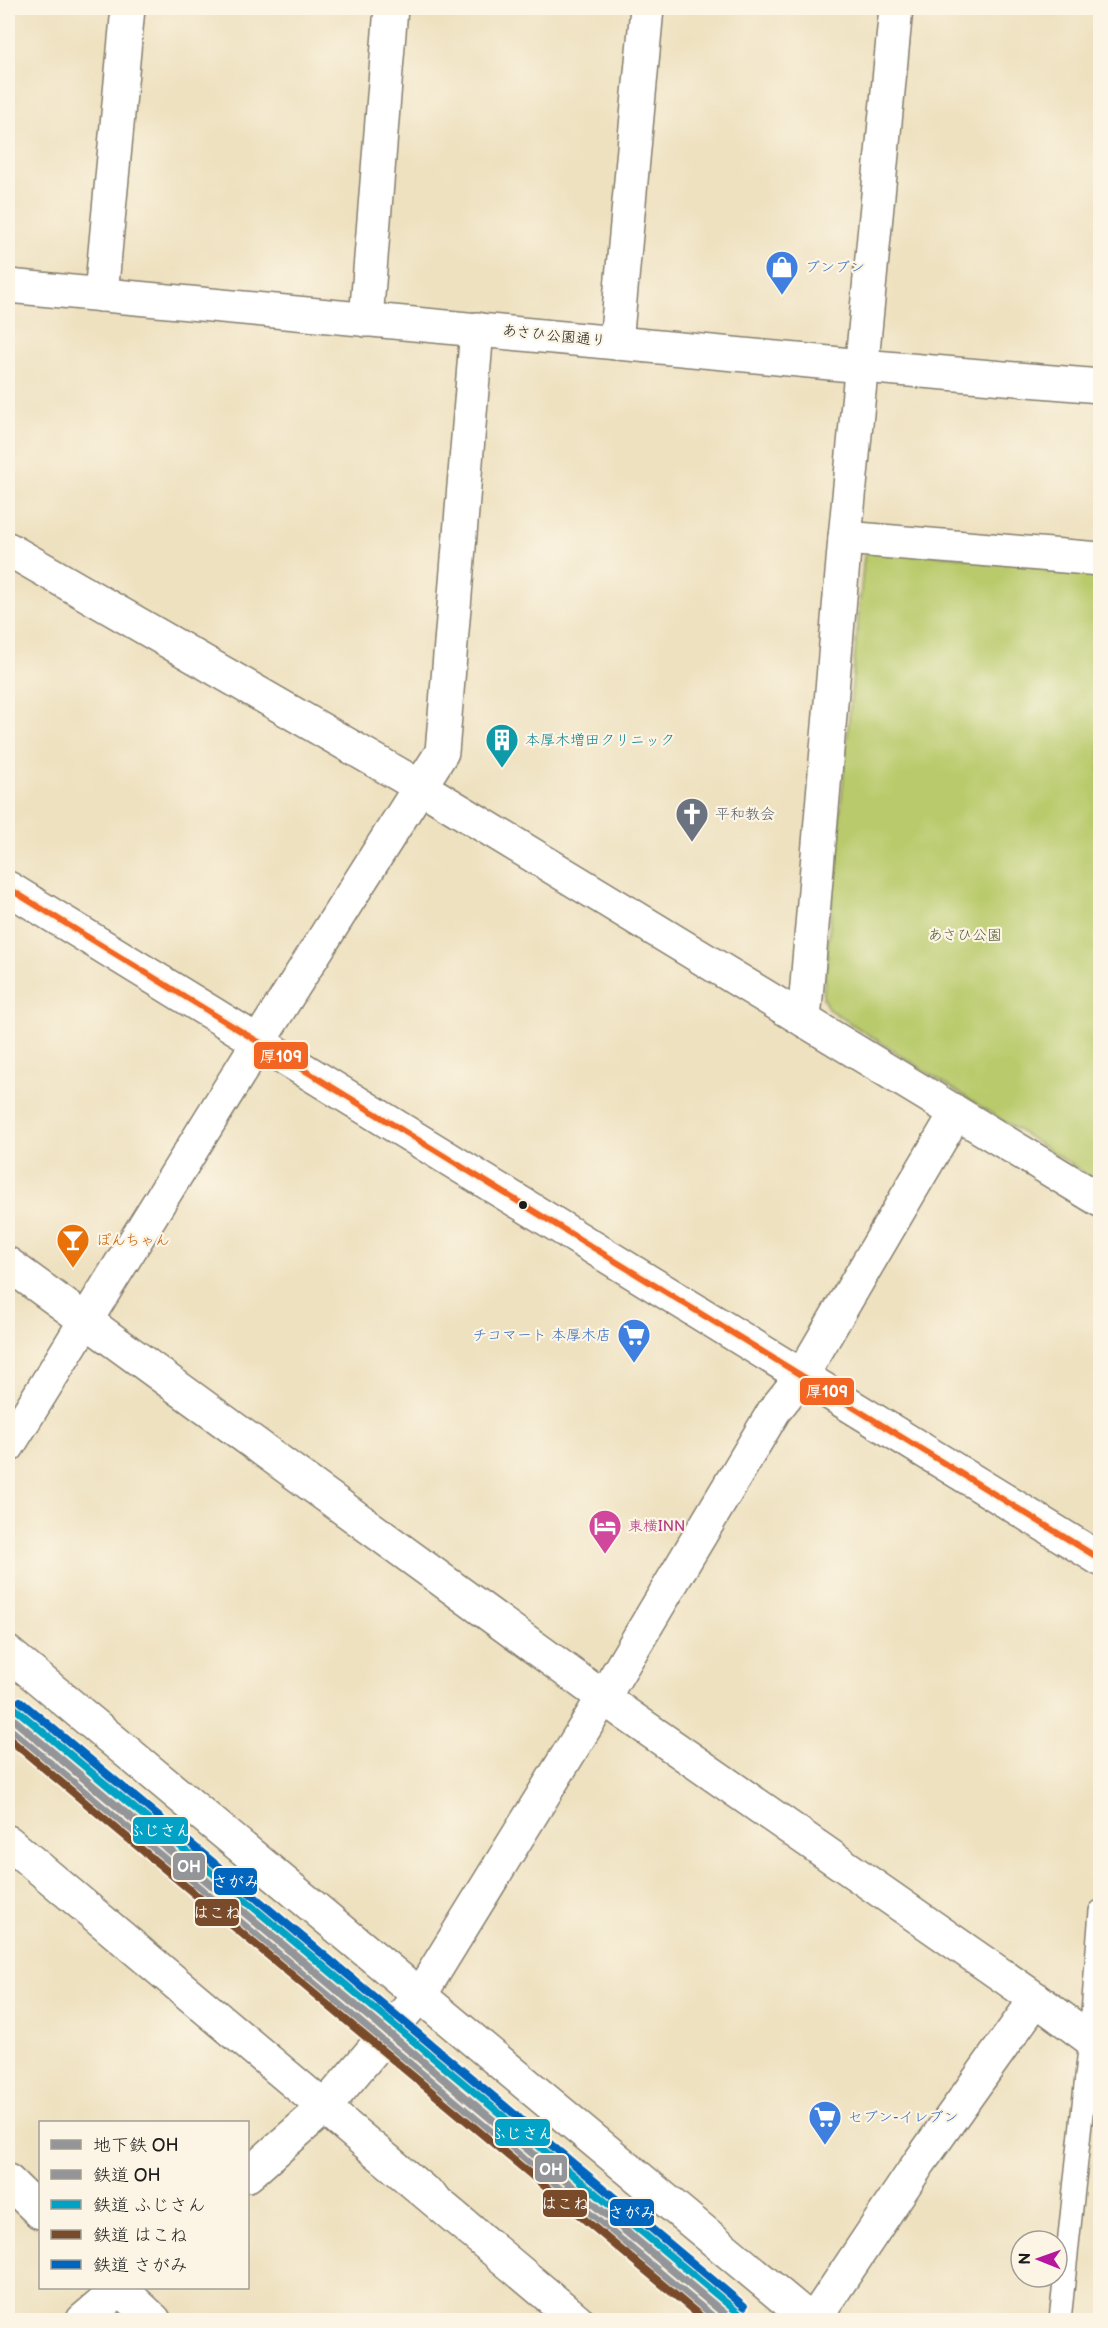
<svg xmlns="http://www.w3.org/2000/svg" width="1108" height="2328" viewBox="0 0 1108 2328" font-family="'Balsamiq Sans','Klee One',sans-serif">
  <style>
    .green { fill: #b9ca6c; stroke: #6a7344; stroke-width: 1.5 }
    .lines { fill: none; stroke-linecap: round; stroke-linejoin: round }
    .service-casing { stroke: #857e6e; stroke-width: 24 }
    .minor-casing { stroke: #857e6e; stroke-width: 36 }
    .tertiary-casing { stroke: #857e6e; stroke-width: 36 }
    .service { stroke: #fff; stroke-width: 21 }
    .minor { stroke: #fff; stroke-width: 33 }
    .tertiary { stroke: #fff; stroke-width: 33 }
    .bus-1-casing { stroke: #fcf5e5; stroke-width: 10 }
    .bus-1 { stroke: #f26522; stroke-width: 6 }
    .rail-1-casing { stroke: #fcf5e5; stroke-width: 12 }
    .rail-2-casing { stroke: #fcf5e5; stroke-width: 12 }
    .rail-3-casing { stroke: #fcf5e5; stroke-width: 12 }
    .rail-4-casing { stroke: #fcf5e5; stroke-width: 12 }
    .rail-1 { stroke: #939598; stroke-width: 8 }
    .rail-2 { stroke: #01a2c5; stroke-width: 8 }
    .rail-3 { stroke: #7a4b2a; stroke-width: 8 }
    .rail-4 { stroke: #0065bd; stroke-width: 8 }
    .metro-1-casing { stroke: #fcf5e5; stroke-width: 12 }
    .metro-1 { stroke: #939598; stroke-width: 8 }
    .bus-dot { fill: #1c1c1c; stroke: #fcf5e5; stroke-width: 2 }
    .labels { text-anchor: middle; dominant-baseline: central; stroke-width: 4.5; stroke-linejoin: round; paint-order: stroke }
    .shop-label { font-size: 15px; fill: #366cbe; stroke: #fcf5e5; text-anchor: start }
    .street-label { font-size: 15px; fill: #1c1c1c; stroke: #fcf5e5 }
    .culture-label { font-size: 15px; fill: #0d838f; stroke: #fcf5e5; text-anchor: start }
    .worship-label { font-size: 15px; fill: #5b616d; stroke: #fcf5e5; text-anchor: start }
    .park-label { font-size: 15px; fill: #535938; stroke: #fcf5e5 }
    .food-label { font-size: 15px; fill: #c56008; stroke: #fcf5e5; text-anchor: start }
    .hotel-label { font-size: 15px; fill: #b23c85; stroke: #fcf5e5; text-anchor: start }
    .line-badge { stroke: #fcf5e5; stroke-width: 2 }
    .badge-label { font-size: 16px; text-anchor: middle; font-weight: bold; fill: #fff }
  </style>
  <rect width="100%" height="100%" fill="#fcf5e5"/>
  <filter id="ink" filterUnits="userSpaceOnUse"><feTurbulence type="fractalNoise" baseFrequency=".0167" numOctaves="2"/><feDisplacementMap in="SourceGraphic" scale="12" xChannelSelector="R" yChannelSelector="G"/><feConvolveMatrix kernelMatrix="1 2 1 2 8 2 1 2 1" color-interpolation-filters="sRGB"/></filter>
  <filter id="wash" filterUnits="userSpaceOnUse"><feTurbulence type="fractalNoise" baseFrequency=".008" numOctaves="4" result="noise"/><feDisplacementMap in="SourceGraphic" scale="24" xChannelSelector="R" yChannelSelector="G"/><feGaussianBlur stdDeviation="1.35" result="paint"/><feColorMatrix in="noise" values="0 0 0 0 0 0 0 0 0 0 0 0 0 0 0 0 0 1.4 0 .05"/><feComposite in="paint" operator="in"/></filter>
  <g filter="url(#wash)">
    <rect width="100%" height="100%" fill="#eee1c0"/>
    <polygon class="green" points="870,549 1100,570 1100,1183 828,1009 823,998 864,556"/>
  </g>
  <g filter="url(#ink)">
    <g class="lines">
      <g class="service-casing">
        <polyline id="service" points="1060,2320 1090,2039 1100,1911"/>
      </g>
      <g class="minor-casing">
        <g id="minor">
          <polyline points="101,295 128,8"/>
          <polyline points="366,320 391,8"/>
          <polyline points="616,343 647,8"/>
          <polyline points="845,538 1100,559"/>
          <polyline points="804,1020 845,538 896,8"/>
          <polyline points="8,1264 626,1714 1036,1999 1090,2039"/>
          <polyline points="8,1446 259,1041 442,752 477,329"/>
          <polyline points="8,1653 810,2320"/>
          <polyline points="8,1842 577,2320"/>
          <polyline points="248,2175 325,2107 420,1995 603,1698 774,1411 801,1377 956,1113"/>
          <polyline points="8,2181 40,2212"/>
          <polyline points="120,2288 154,2320"/>
          <polyline points="83,2320 121,2288"/>
          <polyline points="814,2320 919,2163 1036,1999"/>
        </g>
      </g>
      <g class="tertiary-casing">
        <g id="tertiary">
          <polyline points="8,286 862,366 1100,386"/>
          <polyline points="8,549 419,786 1100,1200"/>
          <path d="M8,888C373,1110 735,1337 1100,1559"/>
        </g>
      </g>
      <use href="#service" class="service"/>
      <use href="#minor" class="minor"/>
      <use href="#tertiary" class="tertiary"/>
      <g class="bus-1-casing">
        <polyline id="bus-1" points="8,888 1100,1559"/>
      </g>
      <use href="#bus-1" class="bus-1"/>
      <g class="rail-1-casing">
        <polyline id="rail-1" points="8,1726 719,2320"/>
      </g>
      <g class="rail-2-casing">
        <polyline id="rail-2" points="14,1708 738,2313"/>
      </g>
      <g class="rail-3-casing">
        <polyline id="rail-3" points="8,1738 705,2320"/>
      </g>
      <g class="rail-4-casing">
        <polyline id="rail-4" points="20,1701 744,2306"/>
      </g>
      <use href="#rail-1" class="rail-1"/>
      <use href="#rail-2" class="rail-2"/>
      <use href="#rail-3" class="rail-3"/>
      <use href="#rail-4" class="rail-4"/>
      <g class="metro-1-casing">
        <polyline id="metro-1" points="8,1715 732,2320"/>
      </g>
      <use href="#metro-1" class="metro-1"/>
    </g>
  </g>
  <defs>
    <g id="shop-pin" transform="scale(1.725)"><path d="M0 17L-7.5 6A9.5 9.5 0 1 1 7.5 6Z" fill="#3f7fe0" stroke="#fcf5e5"/><path d="M-5-2.5h2.3a2.7 3.5 0 0 1 5.4 0H5L5.5 6h-11ZM-1.5-2.5h3a1.5 2.3 0 0 0-3 0Z" fill="#fff"/></g>
    <g id="building-pin" transform="scale(1.725)"><path d="M0 17L-7.5 6A9.5 9.5 0 1 1 7.5 6Z" fill="#0f9aa8" stroke="#fcf5e5"/><path d="M-4-6H4V6H1V3H-1V6H-4ZM-2.5-4.3h1.7v1.8h-1.7ZM.8-4.3h1.7v1.8H.8ZM-2.5-1h1.7V.8h-1.7ZM.8-1h1.7V.8H.8Z" fill="#fff"/></g>
    <g id="church-pin" transform="scale(1.725)"><path d="M0 17L-7.5 6A9.5 9.5 0 1 1 7.5 6Z" fill="#6b7280" stroke="#fcf5e5"/><path d="M-1.2-6h2.4v3.5h3.3v2.4h-3.3V6h-2.4V-.1h-3.3v-2.4h3.3Z" fill="#fff"/></g>
    <g id="bar-pin" transform="scale(1.725)"><path d="M0 17L-7.5 6A9.5 9.5 0 1 1 7.5 6Z" fill="#e8710a" stroke="#fcf5e5"/><path d="M-6-5H6L.8 .8V4.5H3.5V6h-7V4.5H-.8V.8Z" fill="#fff"/></g>
    <g id="supermarket-pin" transform="scale(1.725)"><path d="M0 17L-7.5 6A9.5 9.5 0 1 1 7.5 6Z" fill="#3f7fe0" stroke="#fcf5e5"/><path d="M-6-5.5h2.5l.6 2H6L4.5 2H-2.5L-4.4-4H-6ZM-1.5 3.2a1.3 1.3 0 1 0 .1 0ZM3 3.2a1.3 1.3 0 1 0 .1 0Z" fill="#fff"/></g>
    <g id="hotel-pin" transform="scale(1.725)"><path d="M0 17L-7.5 6A9.5 9.5 0 1 1 7.5 6Z" fill="#d1479c" stroke="#fcf5e5"/><path d="M-6-4.5h1.5V1H6V5H4.5V3h-9V5H-6ZM-4 0a1.8 1.8 0 1 1 3.6 0ZM.5 0V-2.5h3Q6-2.5 6 0Z" fill="#fff"/></g>
  </defs>
  <g fill-rule="evenodd">
    <use href="#shop-pin" x="782" y="267"/>
    <use href="#building-pin" x="502" y="740"/>
    <use href="#church-pin" x="692" y="814"/>
    <use href="#bar-pin" x="73" y="1240"/>
    <use href="#supermarket-pin" x="634" y="1335"/>
    <use href="#hotel-pin" x="605" y="1526"/>
    <use href="#supermarket-pin" x="825" y="2117"/>
  </g>
  <circle class="bus-dot" cx="523" cy="1205" r="5"/>
  <g class="labels">
    <g class="shop-label">
      <text x="805" y="267">ブンブン</text>
      <text x="611" y="1335" text-anchor="end">チコマート 本厚木店</text>
      <text x="848" y="2117">セブン-イレブン</text>
    </g>
    <g class="street-label">
      <text transform="translate(554 336) rotate(6)">あさひ公園通り</text>
    </g>
    <g class="culture-label">
      <text x="525" y="740">本厚木増田クリニック</text>
    </g>
    <g class="worship-label">
      <text x="715" y="814">平和教会</text>
    </g>
    <g class="park-label">
      <text x="965" y="935">あさひ公園</text>
    </g>
    <g class="food-label">
      <text x="96" y="1240">ぽんちゃん</text>
    </g>
    <g class="hotel-label">
      <text x="628" y="1526">東横INN</text>
    </g>
  </g>
  <g class="line-badge">
    <rect x="253" y="1041" width="56" height="29" rx="6" fill="#f26522"/>
    <rect x="799" y="1377" width="56" height="29" rx="6" fill="#f26522"/>
    <rect x="132" y="1816" width="57" height="29" rx="6" fill="#01a2c5"/>
    <rect x="172" y="1852" width="34" height="29" rx="6" fill="#939598"/>
    <rect x="213" y="1867" width="45" height="29" rx="6" fill="#0065bd"/>
    <rect x="194" y="1898" width="46" height="29" rx="6" fill="#7a4b2a"/>
    <rect x="494" y="2118" width="57" height="29" rx="6" fill="#01a2c5"/>
    <rect x="534" y="2154" width="34" height="29" rx="6" fill="#939598"/>
    <rect x="542" y="2189" width="46" height="29" rx="6" fill="#7a4b2a"/>
    <rect x="609" y="2198" width="46" height="29" rx="6" fill="#0065bd"/>
  </g>
  <g class="badge-label">
    <text x="281" y="1062">厚109</text>
    <text x="827" y="1397">厚109</text>
    <text x="160" y="1836">ふじさん</text>
    <text x="189" y="1872">OH</text>
    <text x="236" y="1887">さがみ</text>
    <text x="217" y="1918">はこね</text>
    <text x="522" y="2139">ふじさん</text>
    <text x="551" y="2175">OH</text>
    <text x="565" y="2209">はこね</text>
    <text x="632" y="2218">さがみ</text>
  </g>
  <rect width="1108" height="2328" fill="none" stroke="#fcf5e5" stroke-width="30"/>
  <rect x="39" y="2121" width="210" height="168" fill="#fcf5e5" stroke="#a29e95" stroke-width="1.5"/>
  <rect x="51" y="2140" width="30" height="9" fill="#939598" stroke="#a29e95" stroke-width="1.5"/>
  <text x="93" y="2151" font-size="18" fill="#1c1c1c">地下鉄 OH</text>
  <rect x="51" y="2170" width="30" height="9" fill="#939598" stroke="#a29e95" stroke-width="1.5"/>
  <text x="93" y="2181" font-size="18" fill="#1c1c1c">鉄道 OH</text>
  <rect x="51" y="2200" width="30" height="9" fill="#01a2c5" stroke="#a29e95" stroke-width="1.5"/>
  <text x="93" y="2211" font-size="18" fill="#1c1c1c">鉄道 ふじさん</text>
  <rect x="51" y="2230" width="30" height="9" fill="#7a4b2a" stroke="#a29e95" stroke-width="1.5"/>
  <text x="93" y="2241" font-size="18" fill="#1c1c1c">鉄道 はこね</text>
  <rect x="51" y="2260" width="30" height="9" fill="#0065bd" stroke="#a29e95" stroke-width="1.5"/>
  <text x="93" y="2271" font-size="18" fill="#1c1c1c">鉄道 さがみ</text>
  <g transform="translate(1039 2259) rotate(271)"><circle r="28" fill="#fcf5e5" stroke="#a29e95" stroke-width="1.5"/>
  <path d="M0-4.5L10 22L0 15L-10 22Z" fill="#b5179e"/>
  <text y="-9" font-size="16" font-weight="bold" text-anchor="middle" fill="#1c1c1c">N</text>
  </g>
</svg>
